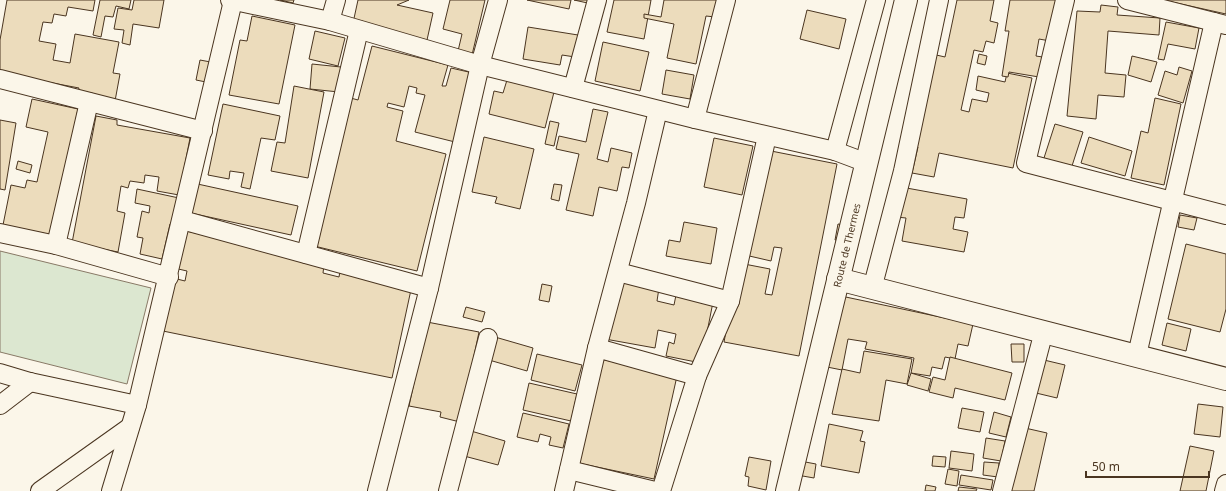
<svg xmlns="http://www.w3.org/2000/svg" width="1226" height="491" viewBox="0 0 1226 491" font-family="'Noto Sans',sans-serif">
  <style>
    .green { fill: #dce7d0; stroke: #887966 }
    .building { fill: #ecdcbc; stroke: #4a3520 }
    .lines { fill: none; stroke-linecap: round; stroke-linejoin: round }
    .minor-casing { stroke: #4a3520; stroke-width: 20 }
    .major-casing { stroke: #4a3520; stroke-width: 24 }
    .minor { stroke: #fbf6e9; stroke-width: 18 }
    .major { stroke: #fbf6e9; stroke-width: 22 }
    .labels { text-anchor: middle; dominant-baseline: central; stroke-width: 3; stroke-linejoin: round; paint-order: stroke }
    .street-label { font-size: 10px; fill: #4a3520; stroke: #fbf6e9 }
  </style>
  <rect width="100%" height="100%" fill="#fbf6e9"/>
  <polygon class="green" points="0,251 151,288 127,384 0,352"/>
  <g class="building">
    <polygon points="7,0 95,0 93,11 68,7 66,16 54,14 52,23 43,22 39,41 56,44 53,60 70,63 75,34 119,42 113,73 120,74 115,101 77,94 79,88 0,73 0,40"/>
    <polygon points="100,0 131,0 129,9 116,6 113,17 105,16 101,37 93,35"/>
    <polygon points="134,0 164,0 159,28 133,24 130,45 122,43 124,30 114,29 118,8 132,10"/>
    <polygon points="280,0 294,0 293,3"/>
    <polygon points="358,0 409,0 397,5 433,13 427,40 353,23"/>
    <polygon points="450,0 485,0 472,55 458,51 462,34 443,29"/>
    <polygon points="527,0 571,0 569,9"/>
    <polygon points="574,0 593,0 592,4"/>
    <polygon points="614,0 651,0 644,39 607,32"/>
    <polygon points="664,0 718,0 715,17 706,16 696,64 667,58 674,24 644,18 644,14 661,17"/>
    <polygon points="957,0 994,0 990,21 998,23 994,43 986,41 983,52 974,50 961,110 969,112 972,99 987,102 989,93 976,90 978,76 1005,82 1007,73 1032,78 1013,168 939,153 934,177 912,173 918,147 912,146 932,54 945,57"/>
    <polygon points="1010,0 1056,0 1050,41 1039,39 1036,56 1049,58 1045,78 1009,72 1008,77 1002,76 1009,31 1005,31"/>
    <polygon points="1163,0 1226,0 1226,14"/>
    <polygon points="1101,5 1118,7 1117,15 1160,18 1159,35 1108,31 1105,73 1126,75 1124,97 1098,95 1096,119 1067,116 1077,11 1100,12"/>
    <polygon points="807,10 846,19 839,49 800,39"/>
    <polygon points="252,16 295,25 279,104 229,95 240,40 247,41"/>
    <polygon points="1166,22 1199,28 1195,49 1168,44 1164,60 1158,59"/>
    <polygon points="528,27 578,35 575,57 562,55 560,65 523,59"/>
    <polygon points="315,31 345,38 338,66 309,59"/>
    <polygon points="603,42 649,52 640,91 595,81"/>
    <polygon points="372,46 448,65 442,86 446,86 451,68 473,73 455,142 415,132 425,95 416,93 417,88 409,86 404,107 388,103 387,107 403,111 396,141 446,154 417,271 310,245 347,97 358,100"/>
    <polygon points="979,54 987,56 985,65 977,63"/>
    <polygon points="1132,56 1157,62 1151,82 1128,75"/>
    <polygon points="200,60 216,63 211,83 196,80"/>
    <polygon points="312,64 341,67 339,92 310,89"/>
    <polygon points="1179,67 1192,71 1183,103 1158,95 1165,71 1177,75"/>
    <polygon points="666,70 694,75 690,99 662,94"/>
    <polygon points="507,80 554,92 545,128 489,114 494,91 503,93"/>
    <polygon points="294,86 324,92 308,178 271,171 277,142 285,143"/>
    <polygon points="1155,98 1181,104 1164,185 1131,178 1141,131 1148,133"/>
    <polygon points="32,99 78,109 52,235 3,225 11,185 25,188 27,180 37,182 48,132 26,127"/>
    <polygon points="223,104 280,116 275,140 261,138 250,189 241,187 244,173 230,171 229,179 208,175"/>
    <polygon points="593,109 608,112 597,159 608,162 611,148 632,153 629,168 622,167 617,191 599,187 593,216 566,210 579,154 556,149 559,136 586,142"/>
    <polygon points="96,116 117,120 117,125 190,138 179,195 157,191 159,177 145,175 144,183 130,181 128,188 121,186 117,211 125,213 118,252 72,243"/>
    <polygon points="0,120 16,123 5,190 0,189"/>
    <polygon points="550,121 559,123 554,146 545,144"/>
    <polygon points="1055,124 1083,132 1071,169 1043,161"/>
    <polygon points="484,137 534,149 520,209 495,203 497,197 472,192"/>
    <polygon points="1089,137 1132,151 1125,176 1081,163"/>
    <polygon points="714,138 753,146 742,195 704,187"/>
    <polygon points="766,150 837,164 799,356 724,342 739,263 770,269 765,294 772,295 782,248 774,247 771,261 745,255"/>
    <polygon points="18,161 32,165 30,173 16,169"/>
    <polygon points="193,183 298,206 291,235 186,212"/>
    <polygon points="554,184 562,185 559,201 551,199"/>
    <polygon points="901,187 967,199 964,218 955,217 953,229 968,232 964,252 902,241 906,218 896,217"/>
    <polygon points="137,189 179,198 173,224 170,224 162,259 140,254 143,238 137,237 142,211 149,213 150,206 135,203"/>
    <polygon points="1180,215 1197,218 1194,230 1178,227"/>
    <polygon points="684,222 717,228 711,264 666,256 669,240 680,242"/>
    <polygon points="838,224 845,225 842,241 835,240"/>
    <polygon points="182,230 266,249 324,265 323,273 339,277 340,271 412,285 392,378 158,330 169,277 185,281 187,271 174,268"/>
    <polygon points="1186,244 1226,254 1226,309 1220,332 1168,319"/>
    <polygon points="616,280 659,288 657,301 674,305 676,295 713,302 701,363 666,356 669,342 674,344 676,334 658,330 655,348 605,339"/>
    <polygon points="542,284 552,286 549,302 539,300"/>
    <polygon points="841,296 973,324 968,346 958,344 955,359 945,357 942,369 932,367 930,376 911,373 914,358 865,349 867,342 848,339 842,370 827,367"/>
    <polygon points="466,307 485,312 482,322 463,317"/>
    <polygon points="427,322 479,332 460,422 440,417 441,412 409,406"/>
    <polygon points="1167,323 1191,329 1186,351 1162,345"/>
    <polygon points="495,337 533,348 527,371 489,360"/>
    <polygon points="1011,344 1024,344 1024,362 1012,362"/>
    <polygon points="864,351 912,359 907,384 886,380 879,421 832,414 842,369 860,373"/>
    <polygon points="537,354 582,365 575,391 531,380"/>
    <polygon points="950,357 1012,373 1005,400 955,388 953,398 929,392 933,377 945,380"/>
    <polygon points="596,358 677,376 654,479 573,462"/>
    <polygon points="1044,360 1065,365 1057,398 1036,393"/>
    <polygon points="911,373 931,379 928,391 907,385"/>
    <polygon points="529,383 577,394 571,421 523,410"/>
    <polygon points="1198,404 1223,407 1220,437 1194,434"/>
    <polygon points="962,408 984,412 980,432 958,428"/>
    <polygon points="994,412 1011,417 1006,437 989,433"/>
    <polygon points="523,413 569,424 563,448 549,445 551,437 540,434 538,442 517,437"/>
    <polygon points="829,424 863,431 860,441 865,442 859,473 821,466"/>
    <polygon points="1025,428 1047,433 1034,491 1010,491"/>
    <polygon points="471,431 505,441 498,465 464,456"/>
    <polygon points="986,438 1005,441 1001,461 983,458"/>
    <polygon points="1190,446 1214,451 1206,491 1180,491"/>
    <polygon points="951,451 974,454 972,471 949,468"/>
    <polygon points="933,456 946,457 945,467 932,466"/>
    <polygon points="749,457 771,461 766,490 748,486 749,477 745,476"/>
    <polygon points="800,461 816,464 814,478 797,475"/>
    <polygon points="984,462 999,463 998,477 983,475"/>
    <polygon points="948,469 959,471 957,486 945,484"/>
    <polygon points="961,475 993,480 991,490 959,485"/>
    <polygon points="926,485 936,487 935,491 925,491"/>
    <polygon points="959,487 977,489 976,491 958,491"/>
  </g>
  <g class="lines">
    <g class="minor-casing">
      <g id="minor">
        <polyline points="230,0 330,21 480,65 695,119 835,151 867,163"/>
        <polyline points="1065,0 1026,163 1226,215"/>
        <polyline points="1127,0 1226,25"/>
        <polyline points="330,21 336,0"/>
        <polyline points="0,79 203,131"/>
        <polyline points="573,88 597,0"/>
        <polyline points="695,119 726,0"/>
        <polyline points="835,151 876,0"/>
        <polyline points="182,220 429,288"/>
        <polyline points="0,233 56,245 169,277"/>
        <polyline points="56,245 89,102"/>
        <polyline points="306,254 359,30"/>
        <polyline points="618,272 730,301"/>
        <polyline points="872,289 903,171 939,0"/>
        <polyline points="597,348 697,376 730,301 767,136"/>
        <polyline points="1137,355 1214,22"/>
        <polyline points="0,373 30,382 137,405"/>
        <polyline points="0,405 30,382"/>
        <polyline points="569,470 655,491"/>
        <polyline points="40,491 130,427"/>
        <polyline points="111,491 137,405 233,1"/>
        <polyline points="377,491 429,288 480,65 498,0"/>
        <polyline points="448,491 488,338"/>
        <polyline points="564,491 597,348 636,203 658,110"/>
        <polyline points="661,491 697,376"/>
        <polyline points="1002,491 1044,331"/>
        <polyline points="1224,491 1226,484"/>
      </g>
    </g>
    <g class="major-casing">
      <g id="major">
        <polyline points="838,279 1226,379"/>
        <path id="s1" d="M787,491L906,0"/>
      </g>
    </g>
    <use href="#minor" class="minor"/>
    <use href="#major" class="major"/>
  </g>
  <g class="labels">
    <g class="street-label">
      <text stroke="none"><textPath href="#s1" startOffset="253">Route de Thermes</textPath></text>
    </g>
  </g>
  <path d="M1086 471v6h123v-6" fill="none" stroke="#4a3520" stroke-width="2"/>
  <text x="1092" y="471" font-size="12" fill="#4a3520" stroke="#fbf6e9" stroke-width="3" paint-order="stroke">50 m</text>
</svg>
